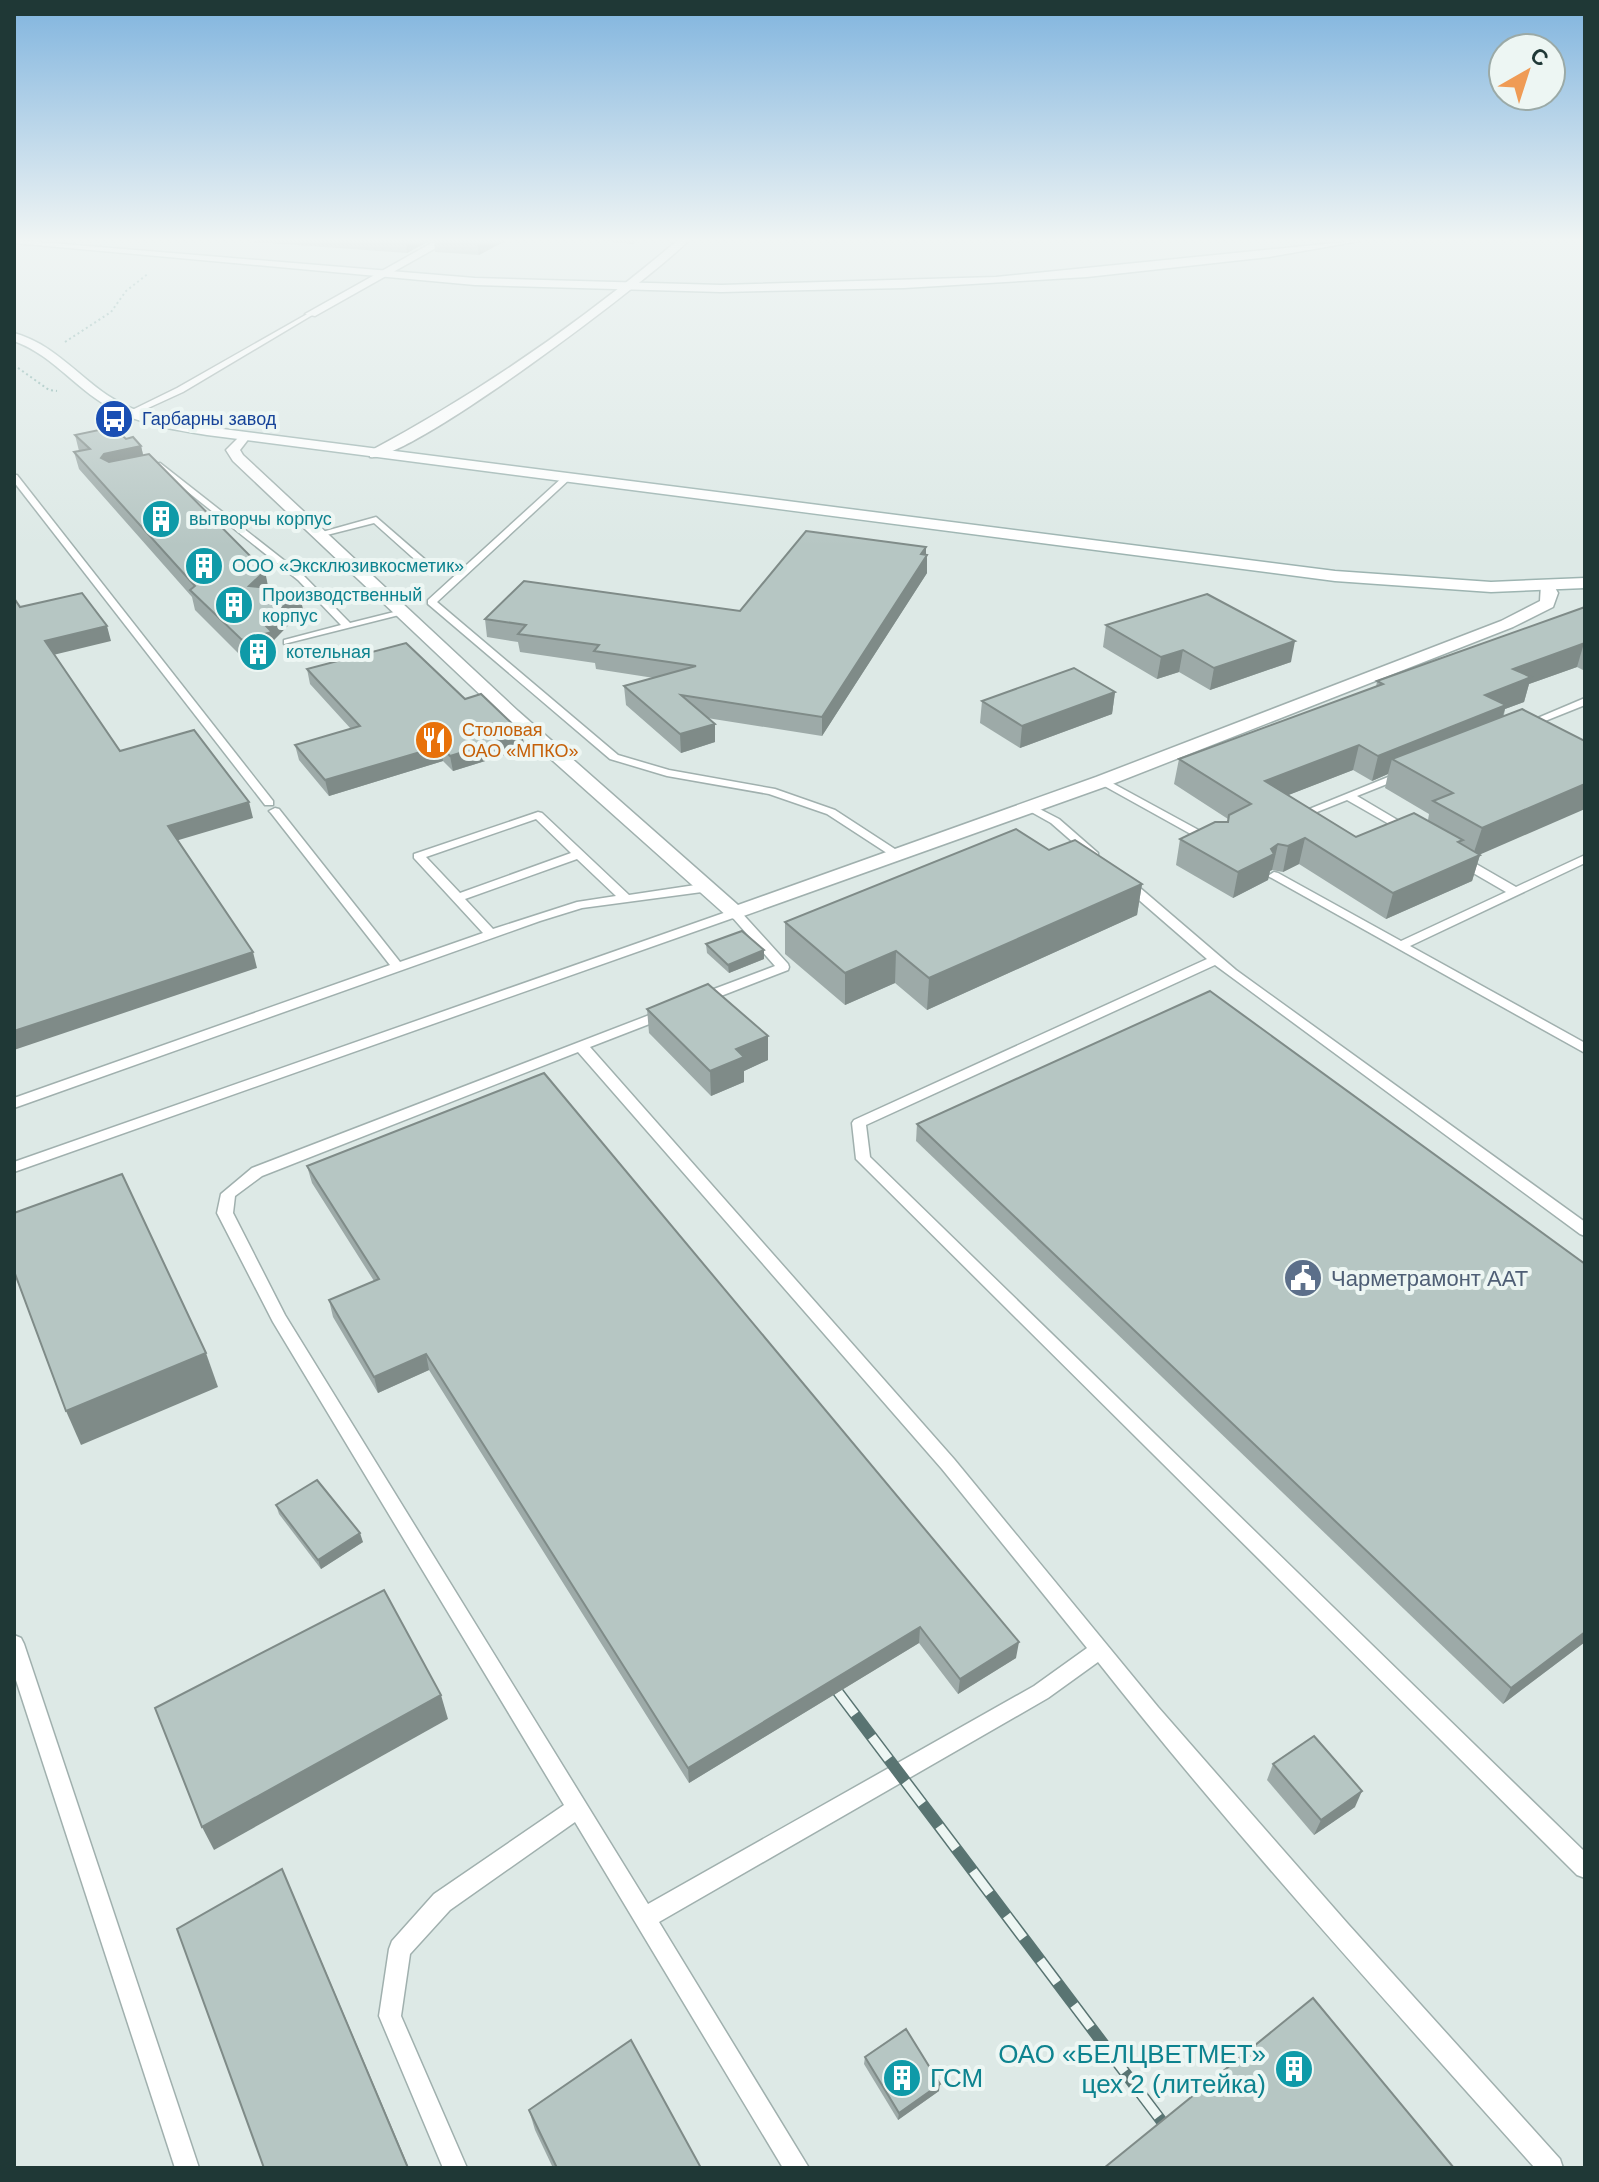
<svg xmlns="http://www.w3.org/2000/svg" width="1599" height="2182" viewBox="0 0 1599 2182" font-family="Helvetica,sans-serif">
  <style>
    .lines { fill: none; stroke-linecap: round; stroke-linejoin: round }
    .lane-casing { stroke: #a0b0ae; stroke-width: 3 }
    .street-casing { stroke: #a0b0ae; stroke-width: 3 }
    .secondary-casing { stroke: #9db4b1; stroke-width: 3 }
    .path { stroke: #7eaca7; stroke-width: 2; stroke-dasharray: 2 3; stroke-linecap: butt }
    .lane { fill: #fff; fill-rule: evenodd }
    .street { fill: #fff; fill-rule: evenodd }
    .secondary { fill: #fff; fill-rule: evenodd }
    .rail-casing { stroke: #597472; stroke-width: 12 }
    .rail { stroke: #edf6f3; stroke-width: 9; stroke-dasharray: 28; stroke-linecap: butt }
    .wall { fill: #9daaa8; fill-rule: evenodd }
    .shaded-wall { fill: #7f8b88 }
    .building { fill: #b6c6c3; stroke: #7f8b88; stroke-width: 2 }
    .labels { text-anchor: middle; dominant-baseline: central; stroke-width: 8; stroke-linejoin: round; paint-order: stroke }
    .far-transit-label { font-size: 18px; fill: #164399; stroke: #edf6f3; text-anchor: start }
    .far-culture-label { font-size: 18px; fill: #0d838f; stroke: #edf6f3; text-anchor: start }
    .far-food-label { font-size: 18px; fill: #c56008; stroke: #edf6f3; text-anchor: start }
    .service-label { font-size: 22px; fill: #4e5e75; stroke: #edf6f3; text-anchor: start }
    .near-culture-label { font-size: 26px; fill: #0d838f; stroke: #edf6f3; text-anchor: end }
  </style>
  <rect width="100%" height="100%" fill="#dde9e6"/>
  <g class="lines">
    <g class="lane-casing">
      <g id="lane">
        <polygon points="309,313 314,314 183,392 135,414 128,412 177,388"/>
        <polygon points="160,463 304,576 350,623 402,610 407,613 284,644 284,640 341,625 298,580 158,468 141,471 137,469"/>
        <polygon points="14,475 17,475 273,801 273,805 265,805 14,482"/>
        <polygon points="564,476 571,478 437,602 618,755 669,770 775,789 835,810 901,853 901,857 893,857 827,814 769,794 667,776 610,759 428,604 428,600"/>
        <polygon points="376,517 436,569 436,573 430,573 374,523 319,537 315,534"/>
        <polygon points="1585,698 1585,705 1530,727 1526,728 1521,725"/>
        <polygon points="1403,771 1407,772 1407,776 1357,796 1411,828 1411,832 1403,832 1347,800 1307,816 1303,817 1297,814"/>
        <polygon points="1103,778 1215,839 1217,841 1211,844 1207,843 1099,783 1099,779"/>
        <polygon points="1030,804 1059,819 1098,853 1098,857 1090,857 1051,823 1026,809 1024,807"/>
        <path d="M275,808L279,809L400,962L483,933L414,858V854L538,812L542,813L629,895L702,884L708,888L702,892L582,908L540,921L14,1108V1098L390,965L271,813L269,811ZM536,819L571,853L460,893L426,857ZM577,859L616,896L577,902L493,929L465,899Z"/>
        <polygon points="1585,855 1585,863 1410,946 1585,1043 1585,1053 1268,876 1274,872 1278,873 1401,941 1506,892 1456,863 1456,857 1464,857 1516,887"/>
        <polygon points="1128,880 1132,881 1236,970 1585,1222 1585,1236 1580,1234 1215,965 866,1125 870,1157 1585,1852 1585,1878 1577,1875 856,1159 852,1123 854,1120 1207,959 1124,887 1122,884"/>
        <polygon points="735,909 739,910 788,964 789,967 788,970 708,1001 698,1001 696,998 698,995 775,966 733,918 14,1172 14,1162"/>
        <path d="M665,1009L672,1013L670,1016L590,1047L954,1459L1158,1707L1348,1924L1560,2159L1563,2168H1535C1387,2002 1236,1837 1098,1662L1048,1698L659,1922L809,2168H783L575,1822L450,1910L410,1954L401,2016L467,2168H443L379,2016L389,1949L392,1941L434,1894L564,1805L273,1322L217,1213L221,1194L252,1168ZM578,1052L942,1469L1087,1648L1034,1686L648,1904L285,1315L233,1213L235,1196L262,1176Z"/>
        <polygon points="14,1635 21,1638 24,1644 199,2168 175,2168 14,1674"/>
      </g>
    </g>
    <g class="street-casing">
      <g id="street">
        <polygon points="437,240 450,240 315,316 305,314"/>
        <path d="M678,240H689C655,276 408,463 370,457V451C481,392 582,321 678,240Z"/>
        <polygon points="243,433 250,437 240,450 243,455 518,711 738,905 1096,777 1501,621 1540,601 1541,584 1553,584 1558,593 1553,607 1513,627 1110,785 735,919 728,917 506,719 233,461 226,450"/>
      </g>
    </g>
    <g class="secondary-casing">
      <g id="secondary">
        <polygon points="14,240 475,278 721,285 996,277 1365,240 1269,257 1087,277 904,288 721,292 475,285 14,243"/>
        <path d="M14,333C53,344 75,373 107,395C137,415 172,422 207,427L1335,571L1491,582L1585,578V588L1491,592L1335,581L207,435C168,429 127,422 95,398C67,378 47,353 14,341Z"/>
      </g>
    </g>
    <g class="path">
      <polyline points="65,342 111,312 126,291 149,273"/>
      <polyline points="14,365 49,390 57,391"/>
    </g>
    <use href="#lane" class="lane"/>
    <use href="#street" class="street"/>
    <use href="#secondary" class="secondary"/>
    <g class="rail-casing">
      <polyline id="rail" points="838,1692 1166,2127"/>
    </g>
    <use href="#rail" class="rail"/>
  </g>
  <g class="wall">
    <polygon points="253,240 431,240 407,253 254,242"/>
    <polygon points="434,240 507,240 479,255 435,252"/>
    <polygon points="595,240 638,240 633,244"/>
    <polygon points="75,435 126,439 141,446 143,455 269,588 299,591 303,610 274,640 277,653 246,661 195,610 192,597 79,469 74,452 79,451"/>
    <polygon points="926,555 927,555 927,573 822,736 707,718 715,724 715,742 681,753 626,705 624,686 654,678 596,669 595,663 520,652 518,642 487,637 485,619 740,611"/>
    <path d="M1585,607V671L1577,667L1529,684L1524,702L1505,709L1480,855L1472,881L1386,919L1299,864L1283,872L1272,870L1270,871L1268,880L1233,898L1176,865L1180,839L1227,822L1228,819L1174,784L1179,759L1376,687L1377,681ZM1353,770L1372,781L1388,774L1385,788L1429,814L1428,820L1356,837L1288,795Z"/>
    <polygon points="1106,625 1291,662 1210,690 1179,672 1157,679 1103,647"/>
    <polygon points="307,669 465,699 524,749 453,771 443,761 329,796 299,760 295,745 351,729 310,684"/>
    <polygon points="1115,692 1112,714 1020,748 980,723 982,701"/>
    <polygon points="1049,850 1142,884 1137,915 927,1010 895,983 845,1005 785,954 785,922"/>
    <polygon points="706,944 764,959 729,973 707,953"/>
    <polygon points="647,1009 768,1060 744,1071 744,1082 711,1096 649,1033"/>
    <polygon points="917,1124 1585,1642 1503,1704 916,1141"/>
    <polygon points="307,1166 1016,1658 958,1694 919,1643 689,1783 429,1370 378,1393 333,1317 329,1300 374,1281 312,1183"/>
    <polygon points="276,1505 363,1542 321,1569 279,1514"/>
    <polygon points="1273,1764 1355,1807 1314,1835 1267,1780"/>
    <polygon points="865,2057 939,2091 898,2120 864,2064"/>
    <polygon points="529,2110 701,2168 553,2168 535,2130"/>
  </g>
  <g class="shaded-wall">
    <polygon points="406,240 431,240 407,253"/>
    <polygon points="482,240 507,240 479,255 477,242"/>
    <polygon points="141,446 145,463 108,472 101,458 104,454"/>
    <polygon points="926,547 926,558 927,555 927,573 822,736 822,717"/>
    <polygon points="265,571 269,591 249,586"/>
    <polygon points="299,591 303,610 274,640 277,653 246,661 242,640 265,625"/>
    <polygon points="107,626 111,641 49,656 45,641"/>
    <polygon points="1295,641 1291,662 1210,690 1214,668"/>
    <polygon points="1584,643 1577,667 1529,684 1524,702 1505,709 1498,730 1392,759 1388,774 1372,781 1378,756 1485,695 1513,669"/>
    <polygon points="1183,650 1179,672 1157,679 1161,657"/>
    <polygon points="1115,692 1112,714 1020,748 1022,726"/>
    <polygon points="715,724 715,742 681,753 680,734"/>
    <polygon points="523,734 524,749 453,771 450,756"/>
    <polygon points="1359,745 1353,770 1260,806 1265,781"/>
    <polygon points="441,746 443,761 329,796 325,780"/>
    <polygon points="1585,784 1585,809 1472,858 1482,828"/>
    <polygon points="249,802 253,818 172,842 168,826"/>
    <polygon points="1305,838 1299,864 1283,872 1288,846"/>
    <polygon points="1278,844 1272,870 1270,871 1268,880 1233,898 1238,872"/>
    <polygon points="1480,855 1472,881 1386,919 1393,893"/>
    <polygon points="1142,884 1137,915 927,1010 929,978"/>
    <polygon points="764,950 764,959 729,973 728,965"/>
    <polygon points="896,951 895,983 845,1005 845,973"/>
    <polygon points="253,952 257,968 14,1050 14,1031"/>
    <polygon points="768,1036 768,1060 744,1071 744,1082 711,1096 710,1071 736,1049"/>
    <polygon points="206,1353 218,1387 81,1445 66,1411"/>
    <polygon points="426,1354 429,1370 378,1393 374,1377"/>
    <polygon points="360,1533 363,1542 321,1569 318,1560"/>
    <polygon points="920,1627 919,1643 689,1783 688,1768"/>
    <polygon points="1585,1632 1585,1642 1503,1704 1511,1688"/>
    <polygon points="1019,1642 1016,1658 958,1694 960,1679"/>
    <polygon points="441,1695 448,1719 214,1850 202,1827"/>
    <polygon points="1362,1791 1355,1807 1314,1835 1321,1820"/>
    <polygon points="282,1869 295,1899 409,2168 408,2168"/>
    <polygon points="940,2084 939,2091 898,2120 899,2113"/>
  </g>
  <g class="building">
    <polygon points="447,240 482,240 477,242"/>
    <polygon points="113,427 126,439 133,437 141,446 104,454 101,458 109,462 149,454 265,571 249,586 299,591 265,625 272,632 242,640 190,590 195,586 74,452 90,449 75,435"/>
    <polygon points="806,531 926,547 921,554 927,555 822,717 681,695 715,724 680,734 624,686 696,666 594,651 599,645 518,634 526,625 485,619 524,581 740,611"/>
    <polygon points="82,593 107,626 45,641 120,751 194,730 249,802 168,826 253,952 14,1031 14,598 20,607"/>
    <polygon points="1207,594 1295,641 1214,668 1183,650 1161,657 1106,625"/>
    <polygon points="1585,607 1585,643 1513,669 1531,677 1485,695 1506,705 1378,756 1359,745 1265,781 1356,837 1414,813 1463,840 1458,842 1480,855 1393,893 1305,838 1288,846 1278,844 1271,849 1274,854 1238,872 1180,839 1215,822 1228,822 1229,815 1251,804 1179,759 1383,684 1377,681"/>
    <polygon points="406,643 465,699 481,694 523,734 450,756 441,746 325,780 295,745 360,726 307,669"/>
    <polygon points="1074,668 1115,692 1022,726 982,701"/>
    <polygon points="1522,709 1585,741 1585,784 1482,828 1433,801 1453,793 1392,759"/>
    <polygon points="1016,829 1049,850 1075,840 1142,884 929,978 896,951 845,973 785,922"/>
    <polygon points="742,931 764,950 728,965 706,944"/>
    <polygon points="708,984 768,1036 736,1049 744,1057 710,1071 647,1009"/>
    <polygon points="1210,991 1585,1264 1585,1632 1511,1688 917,1124"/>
    <polygon points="544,1073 1019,1642 960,1679 920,1627 688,1768 426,1354 374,1377 329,1300 379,1279 307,1166"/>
    <polygon points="122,1174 206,1353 66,1411 14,1271 14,1213"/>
    <polygon points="317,1480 360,1533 318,1560 276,1505"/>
    <polygon points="384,1590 441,1695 202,1827 155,1708"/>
    <polygon points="1314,1736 1362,1791 1321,1820 1273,1764"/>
    <polygon points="282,1869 408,2168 264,2168 177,1929"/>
    <polygon points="1313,1998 1454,2168 1104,2168"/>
    <polygon points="906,2029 940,2084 899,2113 865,2057"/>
    <polygon points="631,2040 701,2168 557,2168 529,2110"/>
  </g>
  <linearGradient id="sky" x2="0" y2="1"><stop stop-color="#80b4de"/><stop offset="0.44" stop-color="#f0f5f4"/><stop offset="1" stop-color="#f0f5f4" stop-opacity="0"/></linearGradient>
  <rect width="1599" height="546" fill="url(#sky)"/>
  <defs>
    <g id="bus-disc" transform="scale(2)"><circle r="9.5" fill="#1a4fb4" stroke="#edf6f3"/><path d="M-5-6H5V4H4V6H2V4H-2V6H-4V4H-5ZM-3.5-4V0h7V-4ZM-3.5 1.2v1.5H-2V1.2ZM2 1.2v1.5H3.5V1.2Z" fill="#fff"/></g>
    <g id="building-disc" transform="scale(2)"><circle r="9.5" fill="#0f9aa8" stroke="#edf6f3"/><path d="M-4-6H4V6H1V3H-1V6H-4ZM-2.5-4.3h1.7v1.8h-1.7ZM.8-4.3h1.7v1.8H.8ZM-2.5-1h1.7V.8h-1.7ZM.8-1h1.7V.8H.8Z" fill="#fff"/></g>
    <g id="restaurant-disc" transform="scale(2)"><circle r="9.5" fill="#e8710a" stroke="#edf6f3"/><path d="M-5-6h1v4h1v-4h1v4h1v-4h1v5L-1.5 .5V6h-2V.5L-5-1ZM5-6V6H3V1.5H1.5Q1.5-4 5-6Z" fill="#fff"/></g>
    <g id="civic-disc" transform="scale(2)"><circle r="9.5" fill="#5c6f8a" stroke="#edf6f3"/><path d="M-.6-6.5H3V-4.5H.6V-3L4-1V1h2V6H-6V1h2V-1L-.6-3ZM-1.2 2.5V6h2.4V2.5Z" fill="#fff"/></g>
  </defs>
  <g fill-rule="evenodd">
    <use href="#bus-disc" x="114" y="419"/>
    <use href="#building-disc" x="161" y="519"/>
    <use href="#building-disc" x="204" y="566"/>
    <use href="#building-disc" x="234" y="605"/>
    <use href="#building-disc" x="258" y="652"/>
    <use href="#restaurant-disc" x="434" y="740"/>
    <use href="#civic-disc" x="1303" y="1278"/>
    <use href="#building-disc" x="1294" y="2069"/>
    <use href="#building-disc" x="902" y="2078"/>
  </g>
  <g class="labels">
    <g class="far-transit-label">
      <text x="142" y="419">Гарбарны завод</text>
    </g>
    <g class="far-culture-label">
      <text x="189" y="519">вытворчы корпус</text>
      <text x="232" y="566">ООО «Эксклюзивкосметик»</text>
      <text x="262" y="595">Производственный<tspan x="262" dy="21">корпус</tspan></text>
      <text x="286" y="652">котельная</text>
    </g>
    <g class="far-food-label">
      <text x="462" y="730">Столовая<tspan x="462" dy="21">ОАО «МПКО»</tspan></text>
    </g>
    <g class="service-label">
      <text x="1331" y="1278">Чарметрамонт ААТ</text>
    </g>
    <g class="near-culture-label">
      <text x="1266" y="2054">ОАО «БЕЛЦВЕТМЕТ»<tspan x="1266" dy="30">цех 2 (литейка)</tspan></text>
      <text x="930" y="2078" text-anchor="start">ГСМ</text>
    </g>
  </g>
  <rect width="1599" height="2182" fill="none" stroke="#1f3836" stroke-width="32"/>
  <g transform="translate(1527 72) rotate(39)"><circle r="38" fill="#edf6f3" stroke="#9baaa7" stroke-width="2"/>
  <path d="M0-6L14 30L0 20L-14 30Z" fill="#ef9b55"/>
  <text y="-12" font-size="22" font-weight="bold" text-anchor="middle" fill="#1f3836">С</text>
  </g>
</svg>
